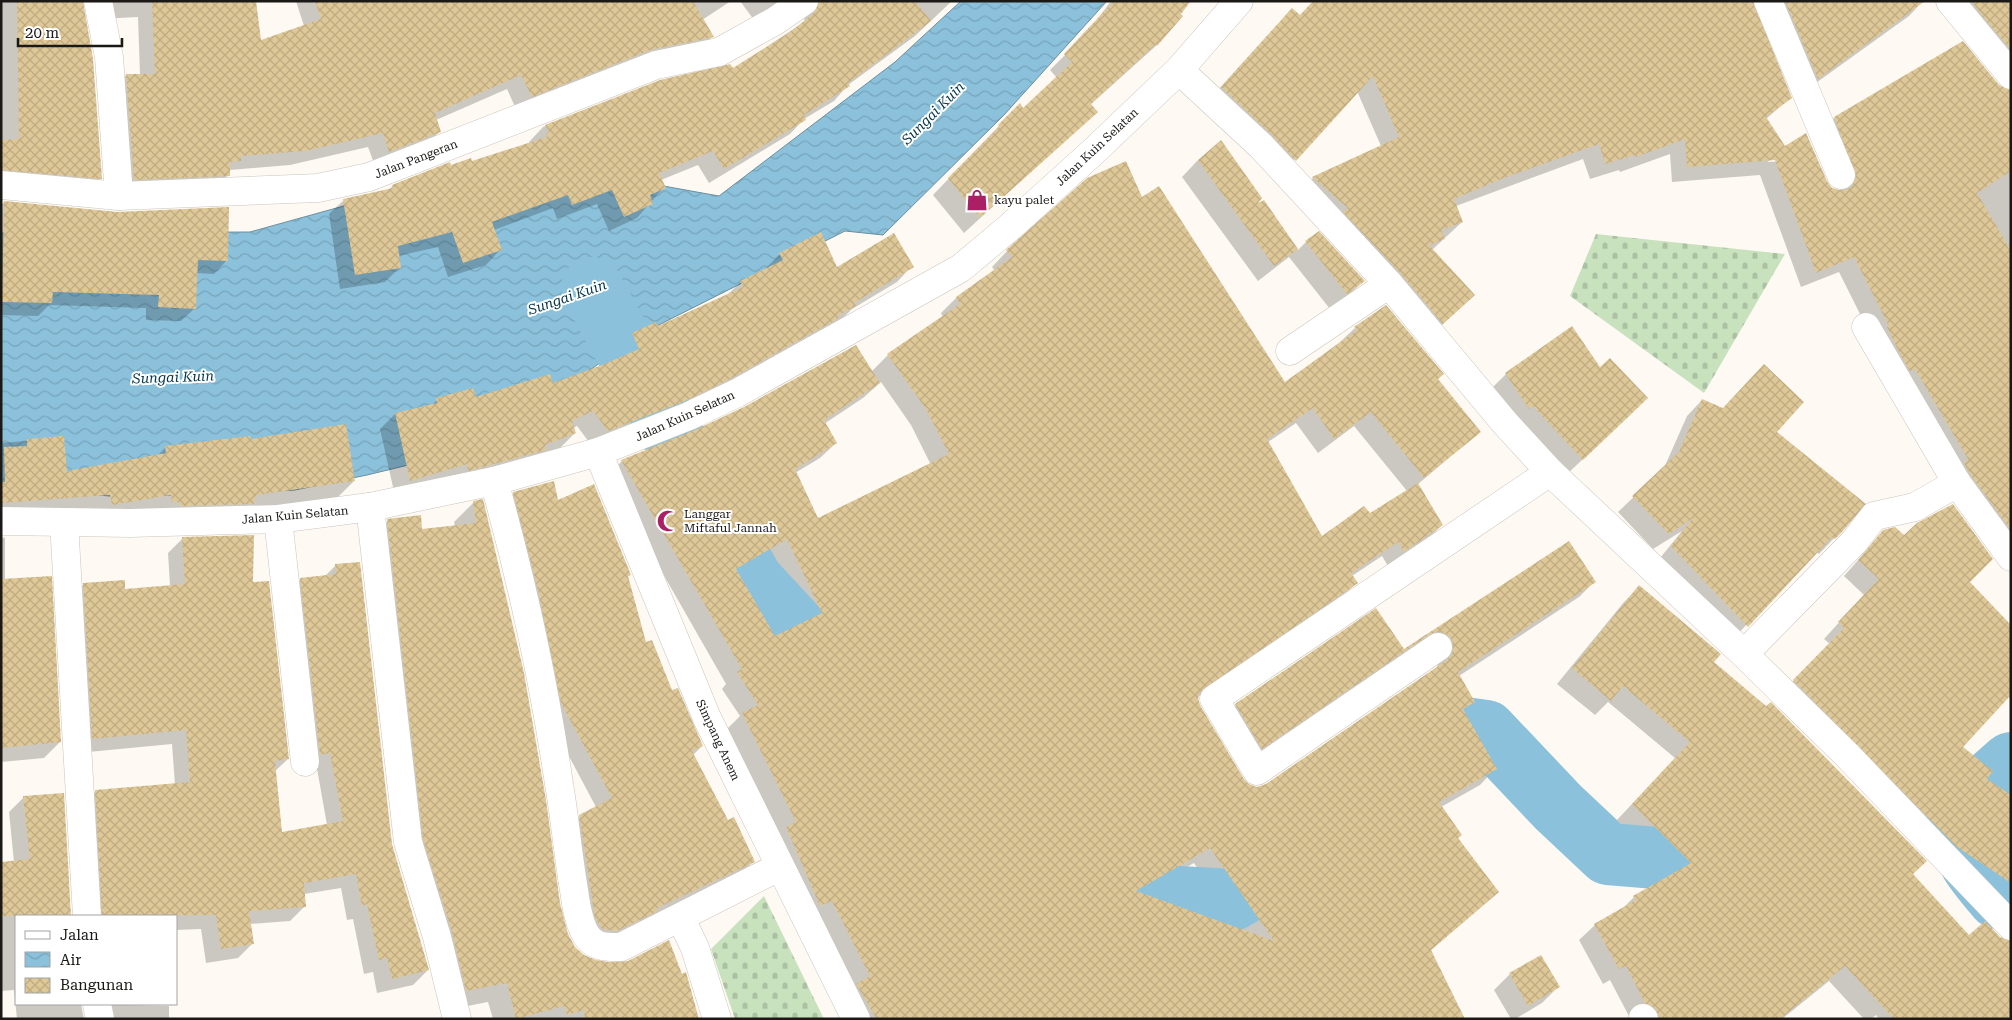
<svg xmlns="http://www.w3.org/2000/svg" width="2012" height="1020" viewBox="0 0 2012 1020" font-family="'Roboto Serif',serif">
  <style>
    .cemetery { fill: url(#cemetery-stones) }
    .water { fill: url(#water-waves); stroke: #698fa0 }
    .shadow { fill: #0003; fill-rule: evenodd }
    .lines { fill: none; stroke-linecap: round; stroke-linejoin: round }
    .river { stroke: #8bc1db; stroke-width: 62 }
    .building { fill: url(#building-cross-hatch); fill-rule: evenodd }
    .minor-casing { stroke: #c9c5be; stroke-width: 29 }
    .minor { stroke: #fff; stroke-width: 28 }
    .labels { text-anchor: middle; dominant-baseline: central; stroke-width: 4; stroke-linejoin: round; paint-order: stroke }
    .street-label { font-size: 12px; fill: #1a1916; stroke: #fff }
    .poi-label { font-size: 12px; fill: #1a1916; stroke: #fff; text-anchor: start }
    .water-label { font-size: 14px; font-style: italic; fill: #023446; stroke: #fff }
  </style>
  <defs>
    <pattern id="cemetery-stones" width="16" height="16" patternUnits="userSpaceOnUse" patternTransform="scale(1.25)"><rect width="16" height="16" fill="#c9e2be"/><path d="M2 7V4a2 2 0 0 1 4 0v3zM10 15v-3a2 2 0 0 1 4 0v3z" fill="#acc1a3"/></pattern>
    <pattern id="water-waves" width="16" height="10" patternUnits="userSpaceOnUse" patternTransform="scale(1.25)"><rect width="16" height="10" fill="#8bc1db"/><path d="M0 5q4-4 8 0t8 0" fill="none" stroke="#77a5bb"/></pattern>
    <pattern id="building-cross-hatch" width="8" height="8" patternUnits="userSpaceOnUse" patternTransform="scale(1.25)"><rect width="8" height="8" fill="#dfc898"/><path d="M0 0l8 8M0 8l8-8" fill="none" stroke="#bfab82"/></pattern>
  </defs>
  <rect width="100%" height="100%" fill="#fefaf3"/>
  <g class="cemetery">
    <polygon points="1596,234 1785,254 1704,393 1570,296"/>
    <polygon points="764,896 824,1019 735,1019 711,949"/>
  </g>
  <polygon class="water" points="961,1 1107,1 1004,115 883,235 845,231 635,337 487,446 367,475 295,490 122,497 1,487 1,233 250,232 513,159 719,196 895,62"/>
  <g class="shadow">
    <polygon points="1,1 82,1 101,178 88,192 1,183"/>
    <polygon points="87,1 254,1 260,42 304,26 296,1 731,1 702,20 712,37 697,52 517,111 507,89 436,120 439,132 425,147 375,166 368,147 290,165 230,170 228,175 214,190 119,194 112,90 126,75 140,75 138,17 100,19"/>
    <polygon points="740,1 783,1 754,20"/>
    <polygon points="795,1 952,1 915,36 848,85 834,101 804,119 790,134 709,183 698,165 661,180 664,187 637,218 609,231 597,204 557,219 553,208 494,230 500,250 486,265 448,277 438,247 398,256 400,267 385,282 340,289 329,214 344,200 388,190 393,186 450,166 471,163 529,144 529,142 543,127 661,81 732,70 804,22 805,15"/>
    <polygon points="1111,1 1189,1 1157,45 1090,105 1096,112 964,233 933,195 1019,105 1023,110 1057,78 1050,70 1088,32"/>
    <polygon points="1755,1 1923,1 1909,16 1802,93"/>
    <polygon points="1946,1 2011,1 2011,88"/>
    <path d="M1299,16L1790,98L1766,119L1784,147L1830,188L1841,191L1819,134L1834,118L1963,43L2004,91H2011V540L1874,342L1839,272L1801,287L1760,175L1672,182L1670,154L1620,172L1619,170L1590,179L1583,159L1456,206L1462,222L1432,250L1474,295L1427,339L1298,194L1313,178L1381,146L1357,91L1280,175L1206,103L1277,25ZM1770,159L1782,161L1768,162Z"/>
    <polygon points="1198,160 1253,207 1263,202 1298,250 1306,242 1363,281 1347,297 1330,309 1289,257 1258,281 1182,177"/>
    <path d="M1088,179L1141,199L1284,384L1339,343L1355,328L1437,380L1479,432L1417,485L1442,525L1426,541L1388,566L1382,556L1352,576L1356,583L1341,598L1198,697L1199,708L1243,780L1249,786L1257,788L1266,785L1437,668L1438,662L1246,763L1220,720L1236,705L1404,651L1569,542L1594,582L1579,597L1459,676L1473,702L1463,712L1495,769L1480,785L1441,807L1461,835L1457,839L1498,892L1430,951L1463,1019H852L727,729L740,716L722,689L726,684L607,476L622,461L871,372L888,355L943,317L941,313L956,298L995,271L992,267L1007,251ZM881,382L911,425L931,465L818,520L795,473L820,458L836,443L824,424L863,398ZM1296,423L1318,453L1354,426L1407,491L1369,515L1322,538L1268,442ZM771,553L804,623L774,638L738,573ZM1194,863L1240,930L1140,894Z"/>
    <polygon points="4,202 227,260 214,274 196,273 195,308 181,321 146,320 146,308 49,305 38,316 1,315 1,205"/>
    <polygon points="780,254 837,269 912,266 897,282 852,309 839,322 713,394 592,446 577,426 573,428 575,433 559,449 395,496 380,429 395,414 431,406 437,400 475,399 552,384 621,358 617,350 633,334 657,327 727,295 741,282 764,270"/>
    <polygon points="1506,374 1631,414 1566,475 1490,390"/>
    <polygon points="1702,400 1775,432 1841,531 1819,554 1816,552 1731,641 1656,563 1682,531 1653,549 1618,512 1664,468 1687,416"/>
    <polygon points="63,438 66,472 157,456 166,447 249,440 354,481 338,497 247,510 1,521 1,443"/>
    <polygon points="514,493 558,501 630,575 627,577 645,644 702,746 693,755 727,822 753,862 739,875 602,945 582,932 566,830 580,816 596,807 548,717 500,507"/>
    <polygon points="482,501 559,903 567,934 574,947 583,956 698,1019 493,1019 488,1002 447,1010 369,540 388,521 421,530 455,526 454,522 473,503"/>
    <polygon points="1884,531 1968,582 2009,625 2011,623 2011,699 2008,696 1961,747 2011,787 2011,938 1778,696 1830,644 1824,639 1864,595 1844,576"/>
    <polygon points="1,537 5,538 5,580 60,742 44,758 1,762"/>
    <polygon points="183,538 252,584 288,759 274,772 281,833 327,825 286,594 301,579 325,576 336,565 391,844 428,970 413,985 377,993 373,972 364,974 353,919 347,920 341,888 304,894 305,906 290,921 250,924 253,943 238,958 206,963 201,929 176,930 176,916 87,916 81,806 96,791 175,785 172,744 78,753 69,599 84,584 124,590 170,586 168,553"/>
    <polygon points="1639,587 1969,936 1999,938 2011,1019 1879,1019 1876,1015 1871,1019 1864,1019 1829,981 1782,1019 1630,1018 1610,980 1603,984 1579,940 1595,925 1621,910 1634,897 1672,875 1617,820 1675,758 1608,702 1595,715 1557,684 1624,602"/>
    <polygon points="63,794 70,916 16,916 16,1004 81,1004 84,1019 17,1019 14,990 1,991 1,864 14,862 9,812 24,797"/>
    <polygon points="1510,974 1558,987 1542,1003 1515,1019 1511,1019 1494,990"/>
    <polygon points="87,1004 169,1006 169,1019 97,1019"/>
  </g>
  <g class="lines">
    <g class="river">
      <polyline points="592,288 752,580 800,632 830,649 874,656"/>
      <polyline points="1401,763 1426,735 1464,728 1486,731 1558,807 1608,854 1669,859 1703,866 1719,918 1713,935"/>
      <polyline points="1078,855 1084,869 1126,894 1232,900 1288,867 1313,847"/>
      <path d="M1998,898C1977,873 1963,858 1957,826L1986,785L2011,763"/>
    </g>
  </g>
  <g class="building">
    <polygon points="17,1 83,1 93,59 102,179 1,170 1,140 19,139"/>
    <polygon points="152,1 256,1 261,40 321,19 315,1 693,1 714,37 650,50 532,97 521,75 435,113 441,132 389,152 383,133 305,151 241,156 241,161 230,162 230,176 134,180 126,74 155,74"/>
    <polygon points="819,1 915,1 931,21 848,83 850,86 804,115 806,120 724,169 713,151 659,173 666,188 650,195 653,204 624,217 612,190 572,205 568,195 492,222 502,250 463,263 452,232 398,246 401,268 355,275 343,199 393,188 392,185 450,162 451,165 471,158 472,161 547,137 546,134 549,132 545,125 660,80 730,64 733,68 790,32 813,14"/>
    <polygon points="1114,1 1191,1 1181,14 1183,16 1157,46 1156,44 1091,104 1098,112 980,218 948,178 999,127 998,125 1020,103 1023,108 1072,62 1064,54"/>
    <polygon points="1313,1 1753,1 1792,98 1766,117 1785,146 1806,133 1827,181 1832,188 1840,190 1847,190 1853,185 1856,176 1834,117 1963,41 1999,85 2011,90 2011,171 1977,193 2011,251 2011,530 1970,474 1964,463 1968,459 1915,369 1910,371 1899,352 1887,327 1889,326 1854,257 1816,273 1775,160 1687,167 1685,139 1636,157 1635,155 1605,164 1599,144 1501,179 1454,199 1463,222 1441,230 1445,239 1429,245 1475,295 1443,324 1401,274 1343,212 1348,208 1312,177 1399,137 1373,76 1296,161 1272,135 1221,87 1292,8 1300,15"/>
    <polygon points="1785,1 1925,1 1818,79"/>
    <polygon points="1972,1 2011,1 2011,50 1980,13"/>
    <polygon points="1221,140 1262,198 1258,203 1264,200 1298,249 1274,266 1198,160"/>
    <path d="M1126,161L1142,197L1159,186L1285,382L1357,330L1354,327L1386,305L1444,374L1438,379L1481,432L1424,478L1371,412L1334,439L1313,408L1267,439L1322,536L1364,506L1370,513L1418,483L1443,525L1404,552L1398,542L1351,573L1358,583L1200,692L1198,699L1201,707L1244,779L1249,784L1257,787L1266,784L1447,660L1452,654L1453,645L1451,638L1444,633L1436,632L1430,634L1262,749L1235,704L1376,608L1404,649L1569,541L1596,582L1458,672L1475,702L1463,709L1497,769L1439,802L1462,835L1458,838L1499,892L1431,950L1465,1019H877L856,984L870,976L832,901L820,906L786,827L796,822L742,713L758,705L737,672L742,669L621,460L695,430L744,407L856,345L880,383L824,420L837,443L795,469L818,518L949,454L926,409L887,354L960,304L956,297L1012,257L1006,250L1087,178ZM787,539L822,613L775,636L736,569ZM1210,848L1274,941L1136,891Z"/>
    <polygon points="4,201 118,212 229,207 228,261 198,260 196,309 158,307 159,295 53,292 52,303 2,302"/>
    <polygon points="1319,231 1365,281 1347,294 1305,241"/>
    <polygon points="821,232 837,267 894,233 914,267 854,303 856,306 837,316 839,318 730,379 683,402 608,431 593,411 572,421 576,433 545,445 546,450 468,471 467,464 410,481 395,413 437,403 436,398 473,388 476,397 550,374 553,383 602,365 639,349 632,333 656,322 658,326 743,287 740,281 783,260 779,253"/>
    <polygon points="1572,326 1600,367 1610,358 1648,398 1583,460 1533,406 1529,409 1505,373"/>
    <polygon points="1764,364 1804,402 1777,432 1866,504 1842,532 1835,539 1832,537 1748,627 1671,546 1693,518 1669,534 1632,496 1679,452 1702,399 1723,408"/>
    <polygon points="346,424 355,481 256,495 254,504 180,506 180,502 172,502 171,495 112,505 110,495 1,503 1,482 5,482 4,447 27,446 27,439 64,436 67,471 166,453 165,446 250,436 251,439"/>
    <polygon points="554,481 558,500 594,484 631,575 628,576 646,642 652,640 672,690 678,688 703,746 692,751 728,820 734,817 755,862 657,908 658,911 617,931 602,929 595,918 579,815 612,798 561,703 538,590 513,492"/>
    <polygon points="483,499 524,673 546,800 560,903 568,934 575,947 584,955 596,960 609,962 628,961 669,940 682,974 686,972 699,1019 585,1019 584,1010 567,1015 564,1006 516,1019 507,983 466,991 452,932 423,839 387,519 421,515 422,529 476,523 473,501"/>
    <polygon points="1953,504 1993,559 1970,582 2011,625 2011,695 1963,747 1993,771 1987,779 2011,795 2011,883 1957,847 1793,680 1844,628 1838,622 1879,579 1858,560 1883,530 1895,527 1904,535 1917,523"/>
    <polygon points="254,535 253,582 269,581 289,759 275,761 282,832 343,821 330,753 320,755 300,578 336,574 335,564 360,562 392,844 429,970 392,979 387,958 379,960 367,904 362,906 356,874 304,883 306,907 249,911 254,944 221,949 216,915 102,916 95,790 190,782 186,730 92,739 83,583 125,580 125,589 185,584 182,537"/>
    <polygon points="52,576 61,742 1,748 1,579"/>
    <polygon points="1639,585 1721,654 1714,662 1766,706 1771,702 1927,861 1913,874 1969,935 1985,921 2000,937 2011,941 2011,1019 1894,1019 1845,966 1780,1019 1659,1019 1655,1008 1645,1003 1626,966 1619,969 1594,924 1636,900 1633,896 1691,863 1632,804 1690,742 1623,686 1611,701 1572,668"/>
    <polygon points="64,793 71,916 1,916 1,862 30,859 23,796"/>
    <polygon points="1541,955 1560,987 1528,1006 1509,973"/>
  </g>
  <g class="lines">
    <g class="minor-casing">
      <g id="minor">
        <polyline points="98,1 109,57 119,196"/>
        <polyline points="1768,1 1841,175"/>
        <polyline points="1950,1 2011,75"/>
        <polyline points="1179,70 1261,146 1389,284 1505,423 1550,472 1744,654 1847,755 2011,926"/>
        <polyline points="1,185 119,196 318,188 369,177 656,65 719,52 775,21 804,1"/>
        <polyline points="1866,327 1957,483 2011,557"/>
        <polyline points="1290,351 1389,284"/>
        <polyline points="598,452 707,718 856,1019"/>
        <path d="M494,481C522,581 544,682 559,784C565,819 568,855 574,890C576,904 578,920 585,933C593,948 607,947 621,947L779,867"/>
        <polyline points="370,507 408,842 437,937 457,1019"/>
        <polyline points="278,519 305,762"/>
        <polyline points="1,521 130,523 278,519 370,507 494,481 598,452 689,416 737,393 961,268 1011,226 1094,151 1179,70 1239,1"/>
        <polyline points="64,522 87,916"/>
        <polyline points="1438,647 1257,771 1214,699 1550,472"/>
        <polyline points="1744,654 1854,542 1874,516 1915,507 1957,483"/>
        <polyline points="681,919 695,948 717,1019"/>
        <polyline points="97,1004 100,1019"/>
        <polyline points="1643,1018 1644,1019"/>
      </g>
    </g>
    <use href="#minor" class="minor"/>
  </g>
  <defs>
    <g id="shop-bare" transform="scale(1.725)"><path d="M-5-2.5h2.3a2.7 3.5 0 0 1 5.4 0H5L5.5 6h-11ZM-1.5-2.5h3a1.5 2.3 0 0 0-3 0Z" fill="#a92064" stroke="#fff" stroke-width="2.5" paint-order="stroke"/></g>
    <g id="mosque-bare" transform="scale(1.725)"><path d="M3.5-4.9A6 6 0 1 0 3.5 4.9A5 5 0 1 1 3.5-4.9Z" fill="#a92064" stroke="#fff" stroke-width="2.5" paint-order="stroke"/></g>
  </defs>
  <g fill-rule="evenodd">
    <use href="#shop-bare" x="977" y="200"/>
    <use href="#mosque-bare" x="668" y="521"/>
  </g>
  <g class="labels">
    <g class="street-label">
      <text transform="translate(1097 147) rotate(-43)">Jalan Kuin Selatan</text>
      <text transform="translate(416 159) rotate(-21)">Jalan Pangeran</text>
      <text transform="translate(685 416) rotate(-24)">Jalan Kuin Selatan</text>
      <text transform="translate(295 515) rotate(-5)">Jalan Kuin Selatan</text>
      <text transform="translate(718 740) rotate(65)">Simpang Anem</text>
    </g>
    <g class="poi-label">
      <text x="994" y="200">kayu palet</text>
      <text x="684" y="514">Langgar<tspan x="684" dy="14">Miftaful Jannah</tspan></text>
    </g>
    <g class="water-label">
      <text transform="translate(933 113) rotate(-45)">Sungai Kuin</text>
      <text transform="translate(567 297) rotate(-19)">Sungai Kuin</text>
      <text transform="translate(173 377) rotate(-2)">Sungai Kuin</text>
    </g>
  </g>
  <rect width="2012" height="1020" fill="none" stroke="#1a1916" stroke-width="5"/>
  <rect x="15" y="915" width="162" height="90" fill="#ffffff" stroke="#a3a3a2"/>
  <rect x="25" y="931" width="25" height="8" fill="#ffffff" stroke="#a3a3a2"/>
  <text x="60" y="940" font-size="15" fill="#1a1916">Jalan</text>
  <rect x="25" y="952" width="25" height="15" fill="url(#water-waves)" stroke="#a3a3a2"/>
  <text x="60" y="965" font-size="15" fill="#1a1916">Air</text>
  <rect x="25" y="978" width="25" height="15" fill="url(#building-cross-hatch)" stroke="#a3a3a2"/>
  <text x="60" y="990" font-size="15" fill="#1a1916">Bangunan</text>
  <path d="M18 38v8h104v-8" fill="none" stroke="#1a1916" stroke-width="2.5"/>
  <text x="25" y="38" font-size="15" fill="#1a1916" stroke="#ffffff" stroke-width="4" paint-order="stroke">20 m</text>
</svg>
